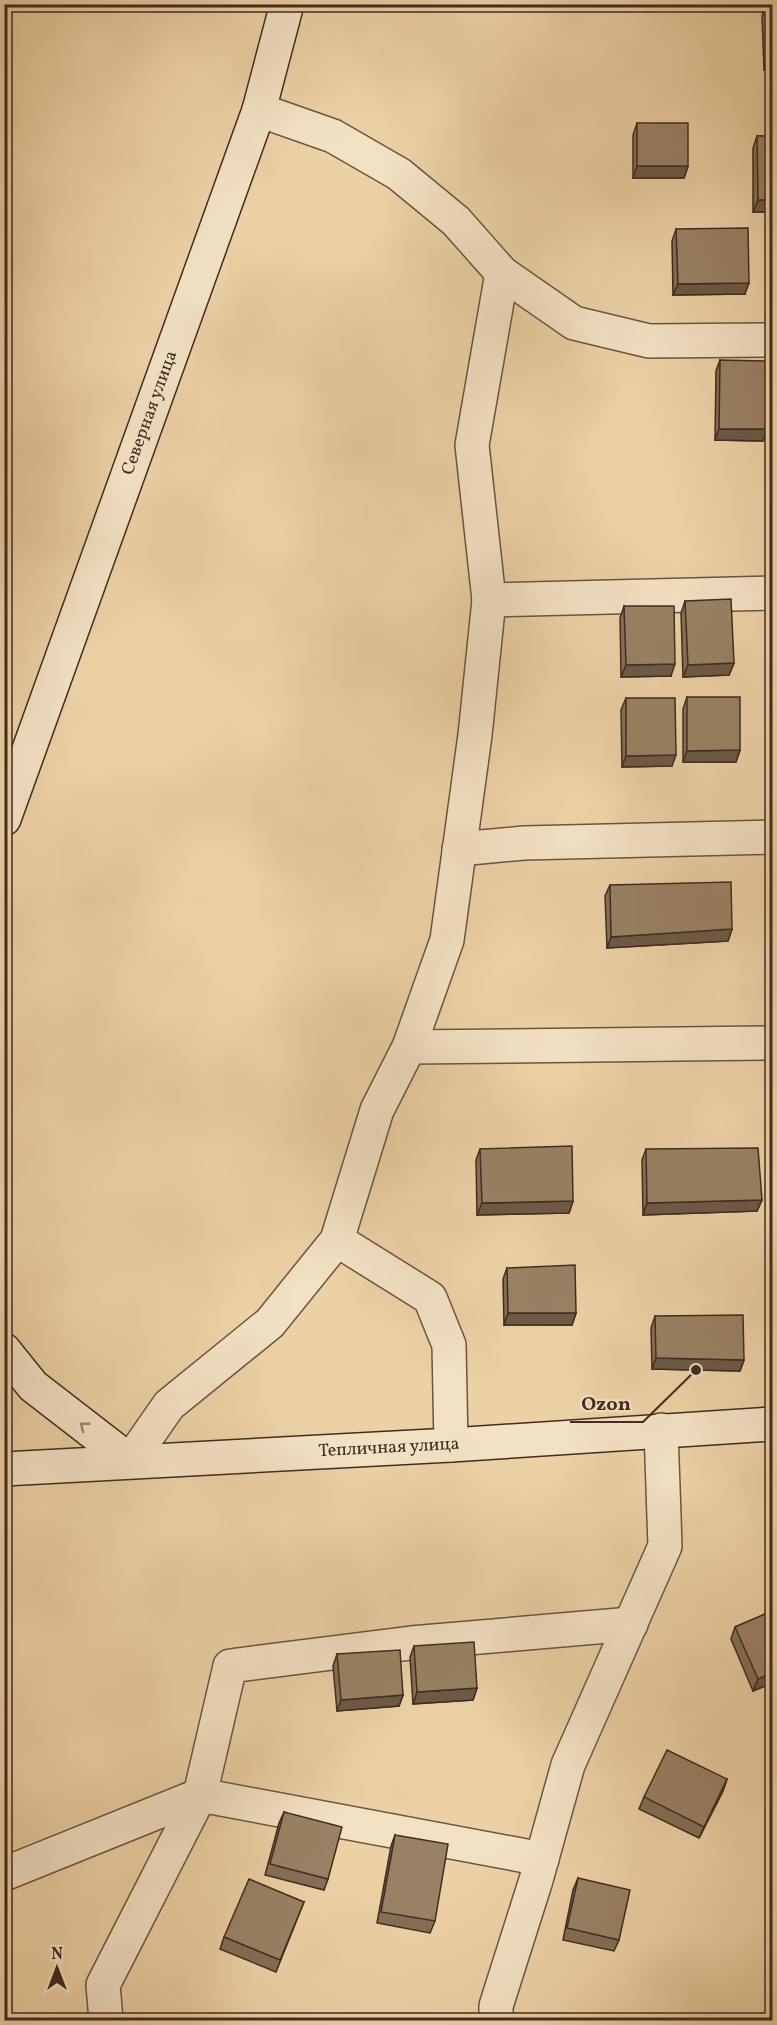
<svg xmlns="http://www.w3.org/2000/svg" width="777" height="2025" viewBox="0 0 777 2025" font-family="Vollkorn,serif">
  <style>
    .lines { fill: none; stroke-linecap: round; stroke-linejoin: round }
    .street-casing { stroke: #6c5442; stroke-width: 36 }
    .secondary-casing { stroke: #422b21; stroke-width: 36 }
    .street { stroke: #f3e1c4; stroke-width: 33 }
    .secondary { stroke: #f3e1c4; stroke-width: 33 }
    .wall { fill: #846f57; stroke: #422b21; stroke-width: 1.5 }
    .shaded-wall { fill: #6c5a47; stroke: #422b21; stroke-width: 1.5 }
    .building { fill: #9a8165; stroke: #422b21; stroke-width: 1.5 }
    .oneway { stroke: #9a8672 }
    .labels { text-anchor: middle; dominant-baseline: central; stroke-width: 4.5; stroke-linejoin: round; paint-order: stroke }
    .street-label { font-size: 18px; fill: #422b21; stroke: #f3e1c4 }
    .leader { fill: none; stroke: #422b21; stroke-width: 2 }
    .callout-dot { fill: #422b21; stroke: #f3e1c4; stroke-width: 2 }
    .callout-label { font-size: 20px; text-anchor: middle; font-weight: bold; fill: #422b21; stroke: #f3e1c4; stroke-width: 4.5; stroke-linejoin: round; paint-order: stroke }
  </style>
  <rect width="100%" height="100%" fill="#ecd1a4"/>
  <filter id="stains"><feTurbulence type="fractalNoise" baseFrequency=".00333" numOctaves="4"/><feColorMatrix values="0 0 0 0 .2 0 0 0 0 .09 0 0 0 0 .02 0 0 0 .5 -.17"/></filter>
  <radialGradient id="worn" r=".72"><stop offset=".6" stop-color="#630" stop-opacity="0"/><stop offset="1" stop-color="#630" stop-opacity=".3"/></radialGradient>
  <g class="lines">
    <g class="street-casing">
      <g id="street">
        <polyline points="259,110 333,136 399,174 456,221 502,273 574,323 649,341 772,340"/>
        <polyline points="489,600 772,593"/>
        <polyline points="459,849 524,843 772,837"/>
        <polyline points="409,1047 772,1043"/>
        <polyline points="337,1240 430,1298 449,1345 451,1445"/>
        <polyline points="130,1461 169,1405 270,1323 337,1240 377,1110 409,1047 447,940 475,735 489,600 472,445 502,273"/>
        <polyline points="4,1874 200,1795 542,1859"/>
        <polyline points="106,2020 103,1985 200,1795 230,1666 411,1643 631,1624"/>
        <polyline points="496,2020 496,2006 536,1880 568,1765 665,1546 661,1430"/>
      </g>
    </g>
    <g class="secondary-casing">
      <g id="secondary">
        <polyline points="4,819 259,110 287,4"/>
        <polyline points="4,1350 33,1386 130,1461"/>
        <polyline points="4,1469 451,1445 772,1424"/>
      </g>
    </g>
    <use href="#street" class="street"/>
    <use href="#secondary" class="secondary"/>
  </g>
  <g class="wall">
    <polygon points="766,4 772,70 764,70 762,16"/>
    <polygon points="637,123 688,166 684,178 633,178 633,135"/>
    <polygon points="757,136 772,136 772,212 753,212 753,148"/>
    <polygon points="676,229 745,294 673,295 672,241"/>
    <polygon points="720,360 767,429 763,441 715,440 716,371"/>
    <polygon points="685,601 734,663 729,675 683,677 681,613"/>
    <polygon points="624,606 671,676 621,677 620,618"/>
    <polygon points="687,697 740,750 736,762 683,762 683,709"/>
    <polygon points="626,698 672,766 622,767 621,710"/>
    <polygon points="610,885 732,929 728,941 607,948 605,896"/>
    <polygon points="480,1149 573,1201 569,1213 477,1215 476,1160"/>
    <polygon points="646,1149 762,1200 757,1211 643,1215 642,1160"/>
    <polygon points="507,1268 576,1313 572,1325 504,1325 503,1279"/>
    <polygon points="655,1316 744,1360 740,1371 652,1369 651,1328"/>
    <polygon points="772,1611 772,1683 753,1691 731,1639 735,1627"/>
    <polygon points="414,1646 477,1688 473,1700 413,1704 410,1657"/>
    <polygon points="337,1654 403,1695 399,1706 337,1711 333,1666"/>
    <polygon points="727,1779 723,1791 699,1838 639,1809 644,1797"/>
    <polygon points="284,1812 328,1879 324,1890 265,1875 279,1823"/>
    <polygon points="395,1835 435,1921 430,1933 377,1923 391,1846"/>
    <polygon points="578,1878 619,1940 614,1951 563,1940 573,1890"/>
    <polygon points="304,1902 276,1972 220,1949 224,1937"/>
  </g>
  <g class="shaded-wall">
    <polygon points="772,58 772,70 764,70 768,59"/>
    <polygon points="637,166 688,166 684,178 633,178"/>
    <polygon points="758,200 772,200 772,212 753,212"/>
    <polygon points="749,283 745,294 673,295 678,284"/>
    <polygon points="719,429 767,429 763,441 715,440"/>
    <polygon points="734,663 729,675 683,677 688,665"/>
    <polygon points="675,664 671,676 621,677 626,665"/>
    <polygon points="740,750 736,762 683,762 687,751"/>
    <polygon points="676,755 672,766 622,767 626,756"/>
    <polygon points="732,929 728,941 607,948 611,937"/>
    <polygon points="762,1200 757,1211 643,1215 647,1203"/>
    <polygon points="573,1201 569,1213 477,1215 482,1203"/>
    <polygon points="508,1313 576,1313 572,1325 504,1325"/>
    <polygon points="656,1358 744,1360 740,1371 652,1369"/>
    <polygon points="772,1673 772,1683 753,1691 758,1679"/>
    <polygon points="477,1688 473,1700 413,1704 417,1692"/>
    <polygon points="403,1695 399,1706 337,1711 341,1700"/>
    <polygon points="727,1779 723,1791 699,1838 704,1827"/>
  </g>
  <g class="building">
    <polygon points="766,4 772,4 772,58 768,59"/>
    <rect x="637" y="123" width="51" height="43"/>
    <polygon points="757,136 772,136 772,200 758,200"/>
    <polygon points="748,228 749,283 678,284 676,229"/>
    <polygon points="720,360 769,361 767,429 719,429"/>
    <polygon points="731,599 734,663 688,665 685,601"/>
    <polygon points="624,606 674,606 675,664 626,665"/>
    <polygon points="687,697 740,697 740,750 687,751"/>
    <polygon points="626,698 675,698 676,755 626,756"/>
    <polygon points="731,882 732,929 611,937 610,885"/>
    <polygon points="572,1146 573,1201 482,1203 480,1149"/>
    <polygon points="758,1148 762,1200 647,1203 646,1149"/>
    <polygon points="575,1265 576,1313 508,1313 507,1268"/>
    <polygon points="743,1315 744,1360 656,1358 655,1316"/>
    <polygon points="772,1611 772,1673 758,1679 735,1627"/>
    <polygon points="474,1642 477,1688 417,1692 414,1646"/>
    <polygon points="400,1650 403,1695 341,1700 337,1654"/>
    <polygon points="667,1750 727,1779 704,1827 644,1797"/>
    <polygon points="284,1812 342,1827 328,1879 270,1864"/>
    <polygon points="395,1835 448,1844 435,1921 381,1912"/>
    <polygon points="578,1878 630,1890 619,1940 567,1928"/>
    <polygon points="249,1879 304,1902 280,1960 224,1937"/>
  </g>
  <defs><path id="oneway-chevron" d="M-2-3.5L2.5 0L-2 3.5" fill="none" stroke-width="1.6" stroke-linecap="round" stroke-linejoin="round" transform="scale(1.5)"/></defs>
  <use class="oneway" href="#oneway-chevron" transform="translate(84 1426) rotate(-142)"/>
  <g class="labels">
    <g class="street-label">
      <text transform="translate(150 413) rotate(-70)">Северная улица</text>
      <text transform="translate(389 1448) rotate(-3)">Тепличная улица</text>
    </g>
  </g>
  <path class="leader" d="M696 1370L643 1422H570"/>
  <circle class="callout-dot" cx="696" cy="1370" r="6"/>
  <g class="callout-label">
    <text x="606" y="1410">Ozon</text>
  </g>
  <rect width="777" height="2025" fill="none" stroke="#ecd1a4" stroke-width="24"/>
  <rect x="6" y="6" width="765" height="2013" fill="none" stroke="#422b21" stroke-width="3"/>
  <rect x="12" y="12" width="753" height="2001" fill="none" stroke="#422b21" stroke-width="1.5"/>
  <g transform="translate(57 1968)" stroke="#f3e1c4" stroke-width="4.5" paint-order="stroke">
  <path d="M0-4.5L10 22L0 15L-10 22Z" fill="#422b21"/>
  <text y="-9" font-size="16" font-weight="bold" text-anchor="middle" fill="#422b21">N</text>
  </g>
  <rect width="100%" height="100%" filter="url(#stains)"/>
  <rect width="100%" height="100%" fill="url(#worn)"/>
</svg>
